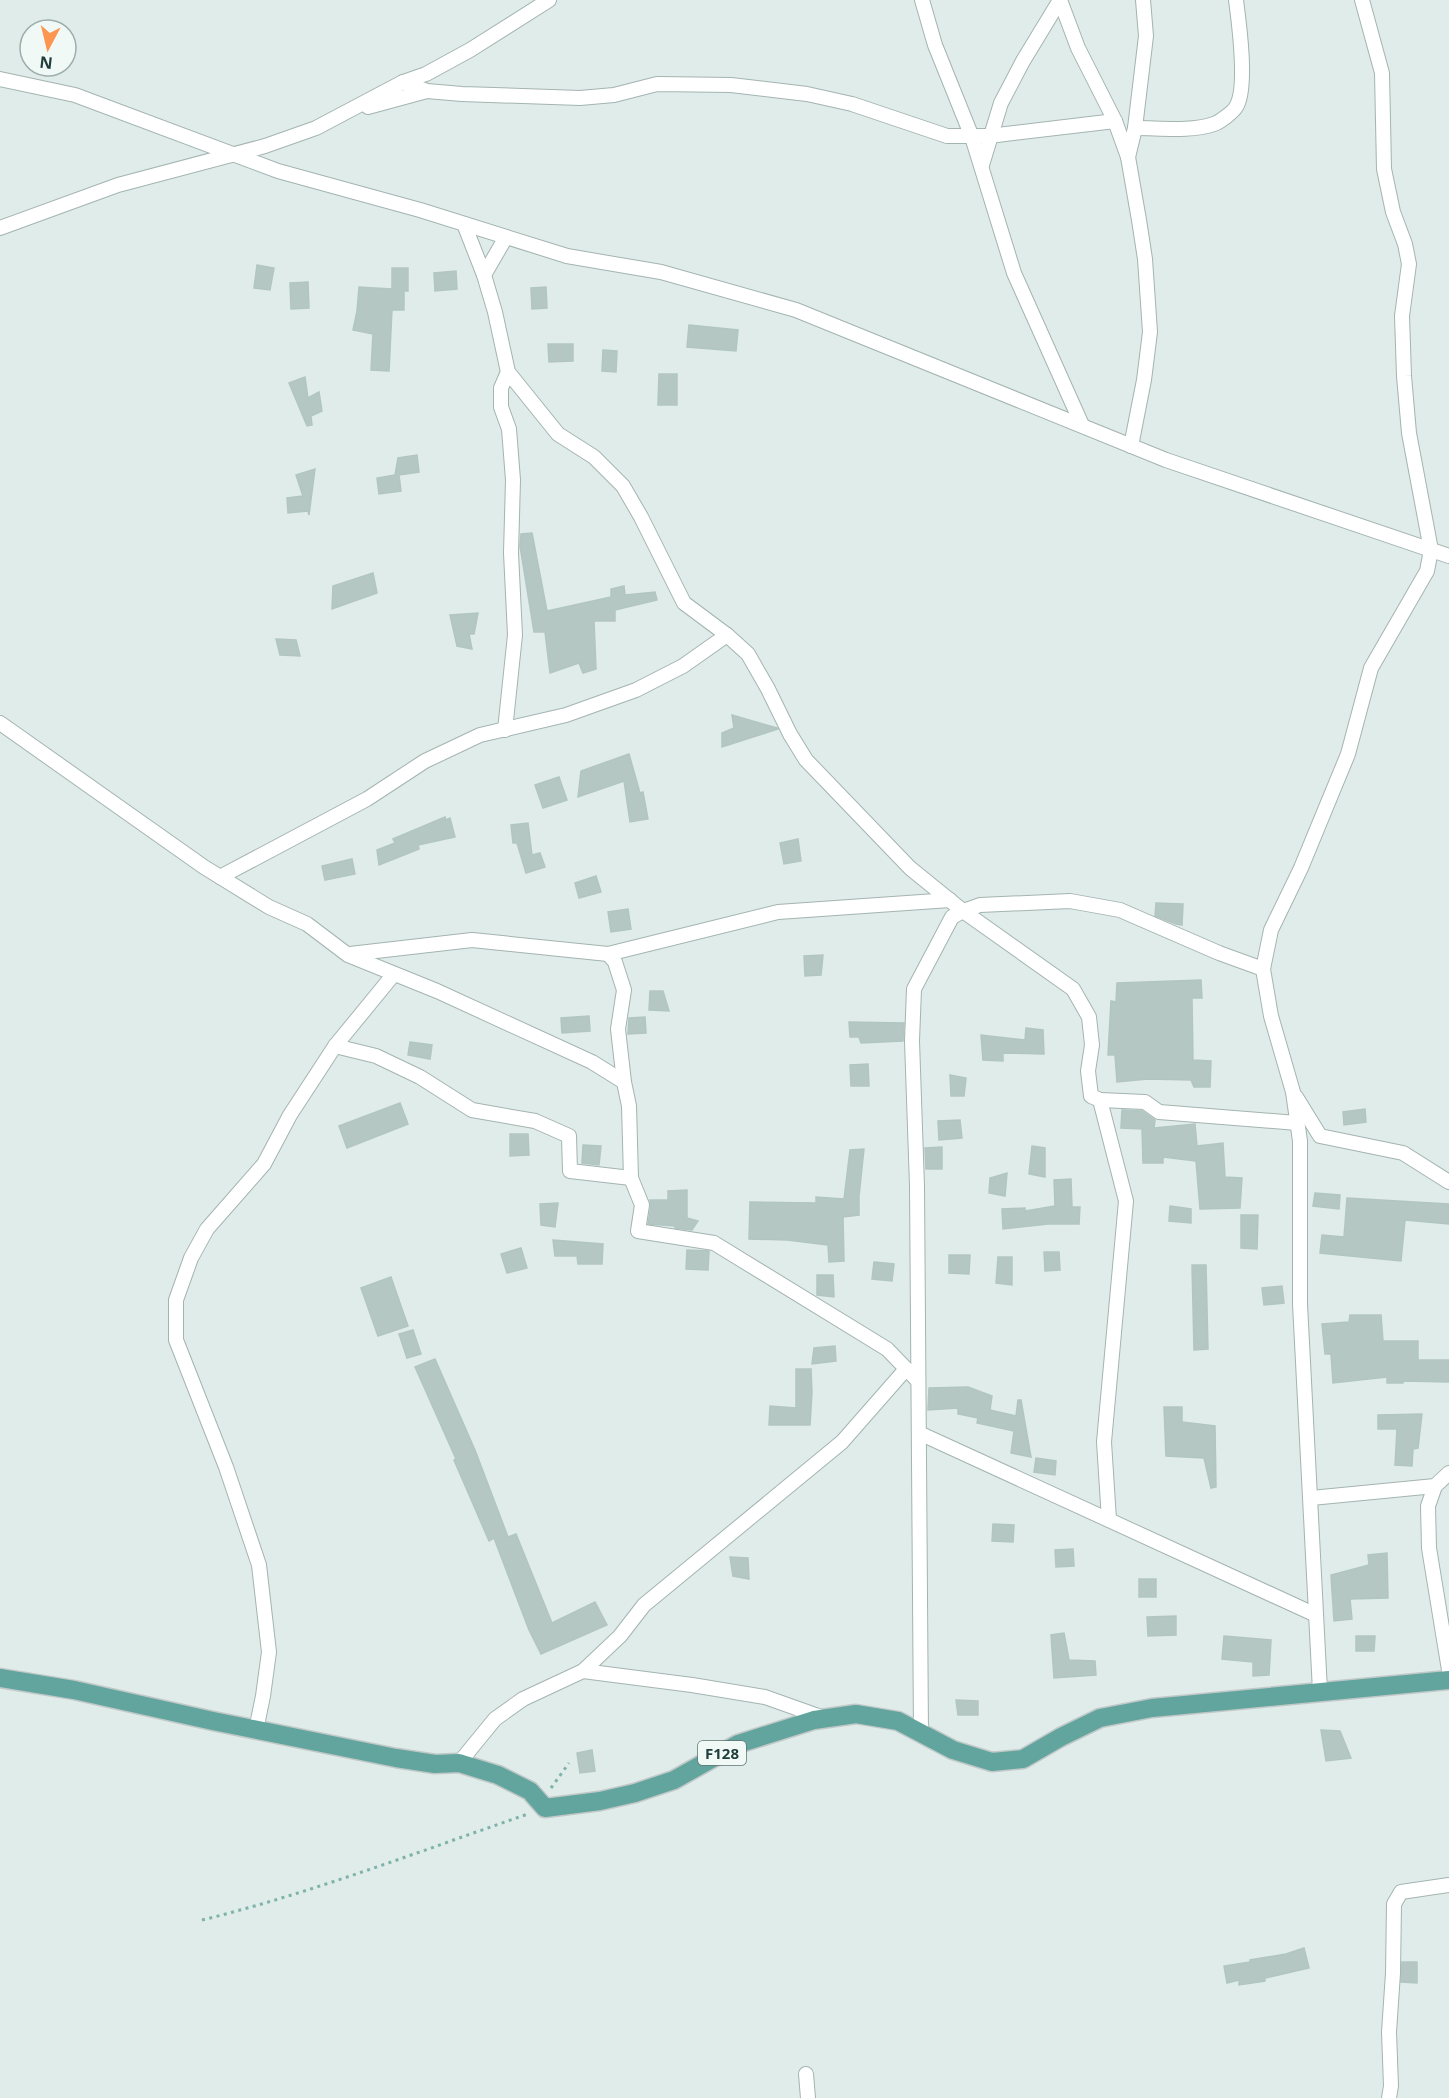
<svg xmlns="http://www.w3.org/2000/svg" width="1449" height="2098" viewBox="0 0 1449 2098" font-family="'Noto Sans',sans-serif">
  <style>
    .building { fill: #b5c7c2; stroke: #b2c6c1; stroke-width: 1.5 }
    .lines { fill: none; stroke-linecap: round; stroke-linejoin: round }
    .minor-casing { stroke: #a3b4b1; stroke-width: 16 }
    .primary-casing { stroke: #c1c9c8; stroke-width: 21 }
    .path { stroke: #7fb2aa; stroke-width: 3; stroke-dasharray: 3 4.5; stroke-linecap: butt }
    .minor { stroke: #fff; stroke-width: 14 }
    .primary { stroke: #62a59e; stroke-width: 18 }
    .labels { text-anchor: middle; dominant-baseline: central; stroke-width: 4.5; stroke-linejoin: round; paint-order: stroke }
    .shield { fill: #f1f9f6; stroke: #5f7673; stroke-width: 1.5 }
    .shield-label { font-size: 15px; font-weight: bold; fill: #203e3b }
  </style>
  <rect width="100%" height="100%" fill="#e0ece9"/>
  <g class="building">
    <polygon points="257,265 274,268 270,290 254,288"/>
    <polygon points="392,268 408,268 408,291 404,291 404,310 392,310 389,371 371,370 373,334 353,330 357,311 359,287 392,289"/>
    <polygon points="456,271 457,289 435,291 434,273"/>
    <polygon points="308,282 309,308 291,309 290,283"/>
    <polygon points="546,287 547,308 532,309 531,288"/>
    <polygon points="689,325 738,330 736,351 687,347"/>
    <polygon points="548,344 573,344 573,361 549,362"/>
    <polygon points="603,350 617,351 616,372 602,371"/>
    <polygon points="659,374 677,374 677,405 658,405"/>
    <polygon points="305,377 308,398 319,392 322,411 311,416 312,425 307,426 289,383"/>
    <polygon points="417,455 419,472 399,475 401,491 379,494 377,478 395,475 398,458"/>
    <polygon points="315,469 309,515 308,511 288,513 287,498 303,496 296,475"/>
    <polygon points="532,533 547,611 611,597 611,589 624,586 625,595 655,592 657,600 615,610 615,621 594,621 596,669 583,673 579,663 550,673 545,632 534,632 520,546 521,534"/>
    <polygon points="373,573 377,593 332,609 333,586"/>
    <polygon points="478,613 474,634 469,634 472,649 457,646 450,615"/>
    <polygon points="276,639 296,640 300,656 280,655"/>
    <polygon points="732,715 777,728 778,729 722,747 722,733 734,728"/>
    <polygon points="629,754 640,793 643,792 648,819 630,822 624,781 578,797 581,771"/>
    <polygon points="559,777 567,800 543,808 535,785"/>
    <polygon points="445,817 446,820 450,818 455,837 418,845 419,849 379,865 377,850 395,843 393,839"/>
    <polygon points="528,823 532,855 540,853 545,867 526,873 517,843 513,843 511,825"/>
    <polygon points="798,839 801,861 784,864 780,843"/>
    <polygon points="352,859 355,874 325,880 322,866"/>
    <polygon points="596,876 601,892 579,898 575,883"/>
    <polygon points="1156,903 1183,904 1182,925 1176,924 1155,916"/>
    <polygon points="628,909 631,929 611,932 608,912"/>
    <polygon points="823,955 821,975 805,976 804,956"/>
    <polygon points="1201,980 1202,998 1192,998 1193,1060 1211,1061 1210,1087 1194,1087 1191,1080 1148,1079 1117,1082 1115,1055 1108,1055 1111,1001 1116,1002 1117,983"/>
    <polygon points="650,991 663,991 669,1011 649,1010"/>
    <polygon points="589,1016 590,1031 562,1033 561,1018"/>
    <polygon points="645,1017 646,1033 628,1034 629,1018"/>
    <polygon points="849,1022 904,1023 903,1041 861,1043 859,1037 850,1037"/>
    <polygon points="1026,1028 1043,1030 1044,1054 1003,1053 1003,1061 983,1060 981,1035 1025,1040"/>
    <polygon points="410,1042 432,1045 430,1059 408,1055"/>
    <polygon points="868,1064 869,1086 851,1086 850,1065"/>
    <polygon points="950,1075 966,1078 964,1096 951,1096"/>
    <polygon points="400,1103 408,1124 347,1148 339,1126"/>
    <polygon points="1365,1109 1366,1122 1344,1125 1343,1112"/>
    <polygon points="1122,1110 1142,1111 1155,1120 1154,1128 1195,1124 1197,1146 1223,1143 1225,1177 1242,1178 1240,1208 1200,1209 1196,1161 1163,1157 1163,1163 1143,1163 1142,1129 1145,1129 1121,1128"/>
    <polygon points="960,1120 962,1138 939,1140 938,1121"/>
    <polygon points="510,1134 528,1134 529,1155 510,1156"/>
    <polygon points="583,1145 601,1146 599,1165 582,1163"/>
    <polygon points="1032,1146 1045,1148 1045,1177 1029,1174"/>
    <polygon points="942,1147 942,1169 926,1169 925,1148"/>
    <polygon points="864,1149 859,1196 859,1215 843,1217 844,1261 829,1262 828,1245 787,1240 749,1239 750,1202 816,1203 816,1197 844,1199 850,1150"/>
    <polygon points="1007,1173 1005,1196 989,1193 990,1178"/>
    <polygon points="1071,1179 1072,1207 1080,1207 1079,1224 1048,1224 1003,1229 1002,1209 1025,1208 1025,1211 1055,1206 1054,1180"/>
    <polygon points="687,1190 687,1218 698,1221 692,1230 675,1228 675,1226 648,1224 651,1206 650,1200 668,1200 668,1191"/>
    <polygon points="1315,1193 1340,1195 1339,1209 1313,1206"/>
    <polygon points="1347,1198 1449,1204 1449,1224 1405,1220 1401,1261 1320,1253 1322,1235 1344,1237"/>
    <polygon points="558,1203 555,1227 541,1225 540,1204"/>
    <polygon points="1170,1206 1191,1209 1191,1223 1169,1221"/>
    <polygon points="1241,1215 1258,1215 1257,1249 1241,1248"/>
    <polygon points="553,1240 603,1244 602,1264 578,1264 577,1256 555,1256"/>
    <polygon points="521,1248 527,1268 507,1273 501,1254"/>
    <polygon points="687,1250 709,1251 708,1270 686,1269"/>
    <polygon points="1044,1252 1059,1252 1060,1270 1045,1271"/>
    <polygon points="949,1255 970,1255 969,1274 949,1273"/>
    <polygon points="998,1257 1012,1257 1012,1285 996,1283"/>
    <polygon points="874,1262 894,1264 892,1281 872,1279"/>
    <polygon points="1192,1265 1206,1265 1208,1349 1194,1350"/>
    <polygon points="817,1275 833,1275 834,1297 817,1295"/>
    <polygon points="391,1277 408,1326 378,1336 361,1288"/>
    <polygon points="1282,1286 1284,1303 1264,1305 1262,1288"/>
    <polygon points="1350,1315 1381,1315 1383,1341 1418,1341 1418,1360 1449,1360 1449,1382 1403,1381 1403,1383 1387,1383 1387,1377 1333,1383 1331,1354 1325,1354 1322,1324 1349,1322"/>
    <polygon points="413,1330 421,1354 407,1358 399,1334"/>
    <polygon points="835,1346 836,1361 812,1364 814,1348"/>
    <polygon points="435,1359 475,1450 508,1537 516,1534 552,1623 595,1602 607,1625 541,1654 529,1630 494,1538 489,1541 454,1460 456,1459 415,1367"/>
    <polygon points="796,1369 811,1369 812,1392 810,1425 769,1425 770,1406 796,1408"/>
    <polygon points="968,1387 992,1396 990,1410 1016,1416 1018,1400 1021,1400 1031,1457 1011,1453 1014,1431 977,1423 978,1418 958,1414 958,1408 928,1410 929,1388"/>
    <polygon points="1164,1407 1182,1407 1182,1422 1215,1426 1216,1487 1211,1488 1204,1458 1166,1456"/>
    <polygon points="1422,1414 1418,1448 1413,1449 1412,1466 1395,1465 1397,1429 1378,1429 1378,1415"/>
    <polygon points="1036,1458 1056,1461 1055,1475 1034,1472"/>
    <polygon points="993,1524 1014,1525 1013,1542 992,1541"/>
    <polygon points="1073,1549 1074,1566 1056,1567 1055,1550"/>
    <polygon points="1387,1553 1388,1598 1350,1599 1352,1619 1334,1621 1331,1575 1369,1565 1368,1555"/>
    <polygon points="730,1557 748,1558 749,1579 733,1576"/>
    <rect x="1139" y="1579" width="17" height="18"/>
    <polygon points="1176,1616 1176,1635 1148,1636 1147,1617"/>
    <polygon points="1064,1633 1069,1660 1095,1661 1096,1675 1054,1678 1051,1635"/>
    <polygon points="1224,1636 1271,1640 1269,1675 1253,1676 1253,1662 1222,1659"/>
    <polygon points="1356,1636 1375,1636 1374,1651 1356,1651"/>
    <polygon points="956,1700 978,1701 978,1715 958,1715"/>
    <polygon points="1321,1730 1340,1731 1351,1758 1326,1761"/>
    <polygon points="592,1750 595,1771 580,1773 577,1753"/>
    <polygon points="1304,1948 1309,1968 1265,1978 1265,1981 1239,1985 1239,1980 1227,1983 1224,1966 1250,1962 1250,1960 1286,1954"/>
    <polygon points="1402,1962 1417,1962 1417,1983 1401,1982"/>
  </g>
  <g class="lines">
    <g class="minor-casing">
      <g id="minor">
        <polyline points="922,0 935,45 972,137 1014,273 1082,425"/>
        <polyline points="1060,0 1078,48 1115,121 1128,157 1139,220 1145,259 1150,332 1144,380 1131,446"/>
        <polyline points="0,79 75,95 278,171 420,210 567,256 661,272 796,310 1166,460 1449,556"/>
        <polyline points="403,82 427,91 462,94 580,98 614,95 657,84 731,85 807,94 852,104 947,136 989,136 1115,121"/>
        <polyline points="368,107 427,91"/>
        <path d="M1135,128C1161,128 1190,132 1214,124C1220,122 1233,112 1236,107C1248,88 1239,23 1236,0"/>
        <polyline points="1128,157 1135,128 1146,36 1143,0"/>
        <polyline points="982,165 1001,103 1023,61 1060,0"/>
        <polyline points="464,224 484,275 495,312 508,372 558,434 594,457 623,486 641,517 684,603 727,635 748,654 768,689 790,734 806,760 910,868 963,911 1073,989 1089,1017 1092,1045 1088,1071 1091,1096 1100,1100 1126,1201 1104,1442 1109,1520"/>
        <polyline points="0,228 118,185 265,146 316,128 403,82 426,74 470,50 549,0"/>
        <polyline points="484,275 506,237"/>
        <polyline points="0,723 204,867 269,907 307,924 348,955 437,991 592,1062 624,1082"/>
        <polyline points="505,730 515,635 511,553 513,480 509,429 501,407 501,388 508,372"/>
        <polyline points="220,877 367,799 425,761 480,735 566,715 636,690 683,666 727,635"/>
        <polyline points="350,954 472,940 608,954 778,912 950,900"/>
        <polyline points="608,954 615,962 624,990 618,1029 624,1082 629,1106 631,1178 642,1205 638,1231 714,1243 887,1349 918,1381"/>
        <polyline points="335,1046 376,1056 420,1077 472,1110 535,1121 569,1136 570,1171 631,1178"/>
        <polyline points="1296,1097 1320,1136 1403,1153 1449,1182"/>
        <polyline points="1100,1100 1145,1102 1159,1112 1297,1123"/>
        <polyline points="919,1433 1316,1615"/>
        <polyline points="1449,1473 1435,1486 1428,1506 1429,1548 1449,1670"/>
        <polyline points="1311,1498 1435,1486"/>
        <polyline points="583,1671 692,1685 765,1697 824,1718"/>
        <polyline points="1320,1691 1300,1304 1300,1141 1293,1092 1271,1016 1263,969 1271,930 1301,868 1348,754 1371,668 1427,571 1431,550 1409,433 1404,376 1402,316 1409,264 1405,244 1393,212 1384,169 1382,73 1362,0"/>
        <polyline points="256,1730 263,1696 269,1652 259,1565 226,1467 176,1340 176,1300 191,1258 207,1229 264,1164 290,1115 335,1046 394,974"/>
        <polyline points="921,1733 917,1186 912,1041 914,989 952,917 963,911 980,905 1070,901 1120,910 1219,953 1263,969"/>
        <polyline points="459,1763 495,1719 523,1699 583,1671 620,1636 644,1605 842,1442 906,1369"/>
        <polyline points="806,2074 808,2098"/>
        <polyline points="1389,2098 1391,2086 1389,2032 1393,1973 1394,1904 1401,1892 1449,1885"/>
      </g>
    </g>
    <g class="primary-casing">
      <polyline id="primary" points="0,1678 74,1690 213,1721 396,1758 435,1764 459,1763 498,1775 530,1791 545,1808 600,1801 635,1793 674,1780 738,1744 814,1720 856,1714 898,1721 953,1750 992,1762 1023,1759 1061,1737 1100,1718 1152,1708 1449,1680"/>
    </g>
    <g class="path">
      <polyline points="551,1788 569,1763"/>
      <path d="M202,1920C312,1893 420,1851 528,1814"/>
    </g>
    <use href="#minor" class="minor"/>
    <use href="#primary" class="primary"/>
  </g>
  <g class="labels">
    <rect class="shield" x="698" y="1741" width="48" height="24" rx="4.5"/>
    <g class="shield-label">
      <text x="722" y="1753">F128</text>
    </g>
  </g>
  <g transform="translate(48 48) rotate(187)"><circle r="28" fill="#f1f9f6" stroke="#9daeab" stroke-width="1.5"/>
  <path d="M0-4.5L10 22L0 15L-10 22Z" fill="#fb9550"/>
  <text y="-9" font-size="16" font-weight="bold" text-anchor="middle" fill="#203e3b">N</text>
  </g>
</svg>
